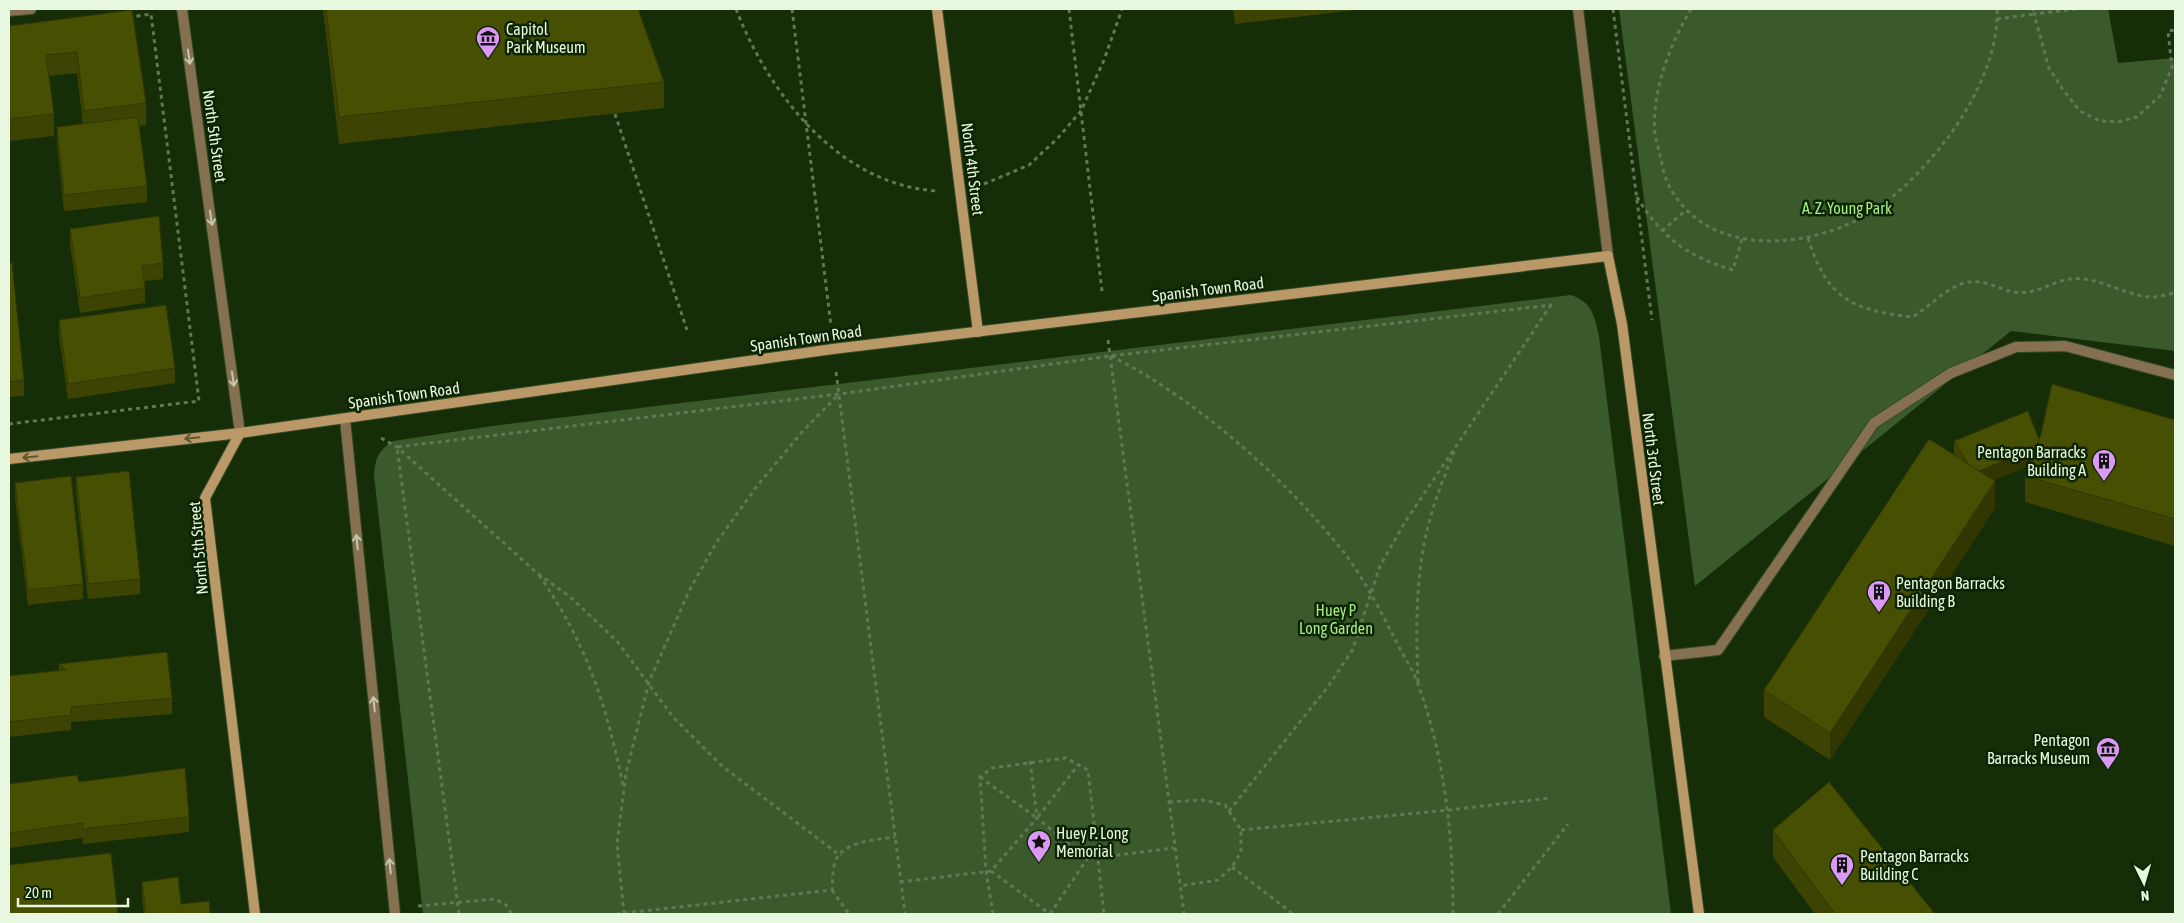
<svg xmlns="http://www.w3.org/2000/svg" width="2184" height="923" viewBox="0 0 2184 923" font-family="'Asap Condensed',sans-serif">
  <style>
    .green { fill: #3b5a2c }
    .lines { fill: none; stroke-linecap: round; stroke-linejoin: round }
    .lane-casing { stroke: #334a26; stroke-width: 12 }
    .street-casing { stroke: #334a26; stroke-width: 12 }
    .secondary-casing { stroke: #334a26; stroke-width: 12 }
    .path { stroke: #627756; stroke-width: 3; stroke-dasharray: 4 4; stroke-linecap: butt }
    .lane { stroke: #857051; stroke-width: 10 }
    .street { stroke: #857051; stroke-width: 10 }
    .secondary { stroke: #bb9867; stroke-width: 10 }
    .wall { fill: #3d4403 }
    .shaded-wall { fill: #323702 }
    .building { fill: #474f03; stroke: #323702 }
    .oneway { stroke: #c5c8ae }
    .oneway2 { stroke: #5b582f }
    .labels { text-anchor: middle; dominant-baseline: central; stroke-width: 5; stroke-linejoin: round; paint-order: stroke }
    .poi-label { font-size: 16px; fill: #e7f7e0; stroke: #0c2401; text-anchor: start }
    .street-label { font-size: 16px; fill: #e7f7e0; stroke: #0c2401 }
    .park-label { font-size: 16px; fill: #a7e987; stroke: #0c2401 }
  </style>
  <rect width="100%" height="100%" fill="#162e08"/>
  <g class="green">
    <polygon points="1619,9 2108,9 2118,63 2175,58 2175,351 2011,331 1695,586"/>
    <path d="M1571,295C1592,302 1595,317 1599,337L1671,914H423L374,475C375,458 379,450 393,441L492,426Z"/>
  </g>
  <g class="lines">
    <g class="lane-casing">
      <g id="lane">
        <polyline points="345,419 395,914"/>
        <polyline points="1664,656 1718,650 1874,423 1951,373 2016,347 2065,346 2175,375"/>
      </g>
    </g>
    <g class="street-casing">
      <g id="street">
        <polyline points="182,9 240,433"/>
        <polyline points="1578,9 1608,256"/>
        <polyline points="9,11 31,9"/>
      </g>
    </g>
    <g class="secondary-casing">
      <g id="secondary">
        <polyline points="937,9 978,332"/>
        <polyline points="240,433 205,498 255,914"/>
        <polyline points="9,459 240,433 833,349 1608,256 1622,324 1699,914"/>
      </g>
    </g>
    <g class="path">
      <path d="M736,9C769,94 839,185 937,191"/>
      <polyline points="792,9 831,326"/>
      <polyline points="1069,9 1102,291"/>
      <polyline points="1613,9 1652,320"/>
      <path d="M1691,9C1670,44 1651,93 1655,134C1656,141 1659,149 1660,156C1662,164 1664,174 1667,182C1701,253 1791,251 1853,222C1890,205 1921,172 1946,140C1973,105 1999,54 1997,9"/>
      <polyline points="2076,9 2034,14 2049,68 2063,90 2080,111 2100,121 2118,122 2137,117 2160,96 2172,67 2168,31 2175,30"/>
      <polyline points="1997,19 2034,14 2033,9"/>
      <polyline points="615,114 687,330"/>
      <polyline points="984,184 1029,165 1057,139 1081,111 1104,60 1122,9"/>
      <path d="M1637,197C1661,237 1688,257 1733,270L1742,239"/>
      <polyline points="1662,231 1686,210"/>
      <path d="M1808,238C1827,299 1852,310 1912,317C1935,304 1955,275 1985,283C2001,287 2011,295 2028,292C2047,289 2062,276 2083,279C2105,281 2127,295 2149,297C2157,298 2167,294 2175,293"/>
      <polyline points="1108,340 1184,914"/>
      <path d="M1111,356C1197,399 1287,480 1346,555C1366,582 1382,614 1397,643C1404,657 1413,670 1418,684C1445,758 1453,836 1453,914"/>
      <polyline points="836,372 905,914"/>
      <polyline points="9,424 199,401 151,14 131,17"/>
      <polyline points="381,438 397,447 537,573 569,596 617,641 673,717 723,767 841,856"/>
      <path d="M539,575C587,644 606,704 623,785"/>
      <path d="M1418,682C1416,627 1415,572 1430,519C1436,496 1446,473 1454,451"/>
      <polyline points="1030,761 1037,817"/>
      <polyline points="980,777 1037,818 1079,764"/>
      <polyline points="1169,802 1203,800 1225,805 1241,830 1241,852 1232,867 1218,880 1180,886"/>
      <polyline points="1229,811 1327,688 1352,651 1380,566 1405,522 1551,305"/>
      <polyline points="1241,830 1449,810 1550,798"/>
      <polyline points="1232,867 1293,914"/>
      <polyline points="991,871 1050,914"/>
      <polyline points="900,882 991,871 1037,818 1087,859 1174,848"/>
      <polyline points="832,890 849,914"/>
      <polyline points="418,906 495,899 506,905 512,914"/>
      <polyline points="459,914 397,447 839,394 1110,356 1552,305"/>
      <path d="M616,914L832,890C833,882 832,874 834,866C838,841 875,840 895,837"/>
      <polyline points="624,914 617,844 626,773 649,682 689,591 716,543 757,486 803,431 839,394"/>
      <polyline points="993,914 986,871 980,777 992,768 1066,758 1088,770 1104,914"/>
      <polyline points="1050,914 1087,859"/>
      <polyline points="1498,914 1568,824"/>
    </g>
    <use href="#lane" class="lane"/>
    <use href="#street" class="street"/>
    <use href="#secondary" class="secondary"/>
  </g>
  <g class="wall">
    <polygon points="323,9 638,9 664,82 664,108 339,144"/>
    <polygon points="1233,9 1364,9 1235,24"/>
    <polygon points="132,10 146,103 146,125 139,126 147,186 147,202 64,211 57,143 57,127 83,124 77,73 49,76 54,114 54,136 9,141 9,26"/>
    <polygon points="70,229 163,263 163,279 145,281 145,303 80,313 70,244"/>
    <polygon points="9,263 24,380 24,396 9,397"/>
    <polygon points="59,320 175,368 175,383 68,399 59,336"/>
    <polygon points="2175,420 2175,546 2025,502 2025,476 2029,465 1993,480 1995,508 1830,760 1764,717 1764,690 1954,455 1954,441 2039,440"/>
    <polygon points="76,477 140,579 140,594 88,599 76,492"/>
    <polygon points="15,483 83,584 83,599 28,605 15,498"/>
    <polygon points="59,664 172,698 172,714 71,722 71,730 9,737 9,676 59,670"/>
    <polygon points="79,782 189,817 189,832 83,844 83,838 9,848 9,784"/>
    <polygon points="1773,830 1935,914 1815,914 1773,857"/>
    <polygon points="142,882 181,904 210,914 144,914 142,898"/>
  </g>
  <g class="shaded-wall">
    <polygon points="2041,445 2041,461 1973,489 1973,473"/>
    <polygon points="1995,481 1995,508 1830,760 1830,733"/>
  </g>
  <g class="building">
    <polygon points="326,9 638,9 664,82 339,117"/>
    <polygon points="132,10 146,103 84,111 77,52 46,55 54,114 9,119 9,26"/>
    <polygon points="138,117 147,186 64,195 57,127"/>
    <polygon points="159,216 163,263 142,266 145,288 80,298 70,229"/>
    <polygon points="9,263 12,263 24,380 9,382"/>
    <polygon points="166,305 175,368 68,384 59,320"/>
    <polygon points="2052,384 2175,420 2175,519 2025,476 2041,434"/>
    <polygon points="2028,411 2039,440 2036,447 1979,471 1968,464 1954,441"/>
    <polygon points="1929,439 1995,481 1830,733 1764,690"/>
    <polygon points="129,471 140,579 88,584 76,477"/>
    <polygon points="71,476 83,584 28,590 15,483"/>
    <polygon points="167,652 172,698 71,707 71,715 9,722 9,676 66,670 59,664"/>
    <polygon points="185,768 189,817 83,829 83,823 9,833 9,784 77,775 79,782"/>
    <polygon points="1829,782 1935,914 1835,914 1773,830"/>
    <polygon points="111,853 118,914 9,914 9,865"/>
    <polygon points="178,877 181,904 209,901 210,914 146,914 142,882"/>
  </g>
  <defs><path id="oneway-shaft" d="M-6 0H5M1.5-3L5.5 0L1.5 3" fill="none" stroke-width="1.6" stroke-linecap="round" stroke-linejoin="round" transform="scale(1.25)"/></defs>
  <g class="oneway">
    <use href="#oneway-shaft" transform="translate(189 57) rotate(82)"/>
    <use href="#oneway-shaft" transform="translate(211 218) rotate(82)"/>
    <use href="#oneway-shaft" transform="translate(233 379) rotate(82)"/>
    <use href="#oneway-shaft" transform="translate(357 542) rotate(-96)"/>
    <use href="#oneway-shaft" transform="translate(374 704) rotate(-96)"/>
    <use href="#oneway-shaft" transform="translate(390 866) rotate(-96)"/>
  </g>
  <g class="oneway2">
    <use href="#oneway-shaft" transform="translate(192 438) rotate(174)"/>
    <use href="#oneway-shaft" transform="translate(30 457) rotate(174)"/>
  </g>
  <defs>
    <g id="museum-pin" transform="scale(1.25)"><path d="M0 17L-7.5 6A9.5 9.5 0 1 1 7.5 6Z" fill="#db99f5" stroke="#0c2401"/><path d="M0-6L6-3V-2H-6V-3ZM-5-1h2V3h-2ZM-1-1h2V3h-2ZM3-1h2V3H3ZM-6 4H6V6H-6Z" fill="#111"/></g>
    <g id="building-pin" transform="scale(1.25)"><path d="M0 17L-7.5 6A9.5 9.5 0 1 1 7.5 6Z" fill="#db99f5" stroke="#0c2401"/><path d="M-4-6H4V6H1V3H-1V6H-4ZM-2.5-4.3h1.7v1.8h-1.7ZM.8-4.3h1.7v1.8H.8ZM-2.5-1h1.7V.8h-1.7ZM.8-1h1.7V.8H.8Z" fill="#111"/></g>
    <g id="sight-pin" transform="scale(1.25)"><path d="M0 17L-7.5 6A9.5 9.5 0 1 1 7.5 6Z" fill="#db99f5" stroke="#0c2401"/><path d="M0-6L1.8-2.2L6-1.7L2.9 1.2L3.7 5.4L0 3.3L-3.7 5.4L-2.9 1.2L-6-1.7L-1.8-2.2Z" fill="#111"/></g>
  </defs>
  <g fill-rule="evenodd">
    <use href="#museum-pin" x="488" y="38"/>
    <use href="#building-pin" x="2104" y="461"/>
    <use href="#building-pin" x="1879" y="592"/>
    <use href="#museum-pin" x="2108" y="749"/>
    <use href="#sight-pin" x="1039" y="842"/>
    <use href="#building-pin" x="1842" y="865"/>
  </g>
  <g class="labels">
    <g class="poi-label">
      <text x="506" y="29">Capitol<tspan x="506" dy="18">Park Museum</tspan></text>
      <text x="2086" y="452" text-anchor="end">Pentagon Barracks<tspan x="2086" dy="18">Building A</tspan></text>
      <text x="1896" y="583">Pentagon Barracks<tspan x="1896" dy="18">Building B</tspan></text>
      <text x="2090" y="740" text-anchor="end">Pentagon<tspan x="2090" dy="18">Barracks Museum</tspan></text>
      <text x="1056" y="833">Huey P. Long<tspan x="1056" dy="18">Memorial</tspan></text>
      <text x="1860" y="856">Pentagon Barracks<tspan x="1860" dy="18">Building C</tspan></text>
    </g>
    <g class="street-label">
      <text transform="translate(215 136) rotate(82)">North 5th Street</text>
      <text transform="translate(973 169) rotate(83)">North 4th Street</text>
      <text transform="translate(1208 289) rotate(-7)">Spanish Town Road</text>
      <text transform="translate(806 338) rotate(-8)">Spanish Town Road</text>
      <text transform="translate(404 395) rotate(-8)">Spanish Town Road</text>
      <text transform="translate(1654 459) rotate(83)">North 3rd Street</text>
      <text transform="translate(198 548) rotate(-95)">North 5th Street</text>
    </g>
    <g class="park-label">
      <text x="1847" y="208">A. Z. Young Park</text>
      <text x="1336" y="610">Huey P<tspan x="1336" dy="18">Long Garden</tspan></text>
    </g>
  </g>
  <rect width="2184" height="923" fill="none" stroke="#e7f7e0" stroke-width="20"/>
  <g transform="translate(2144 883) rotate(175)" stroke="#0c2401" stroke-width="4" paint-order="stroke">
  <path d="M0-4L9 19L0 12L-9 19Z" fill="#e7f7e0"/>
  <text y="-8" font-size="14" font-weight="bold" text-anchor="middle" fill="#e7f7e0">N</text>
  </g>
  <path d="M18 898v8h110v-8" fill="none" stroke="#e7f7e0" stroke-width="2.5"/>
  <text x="25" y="898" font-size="15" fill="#e7f7e0" stroke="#0c2401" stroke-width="4" paint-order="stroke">20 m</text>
</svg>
